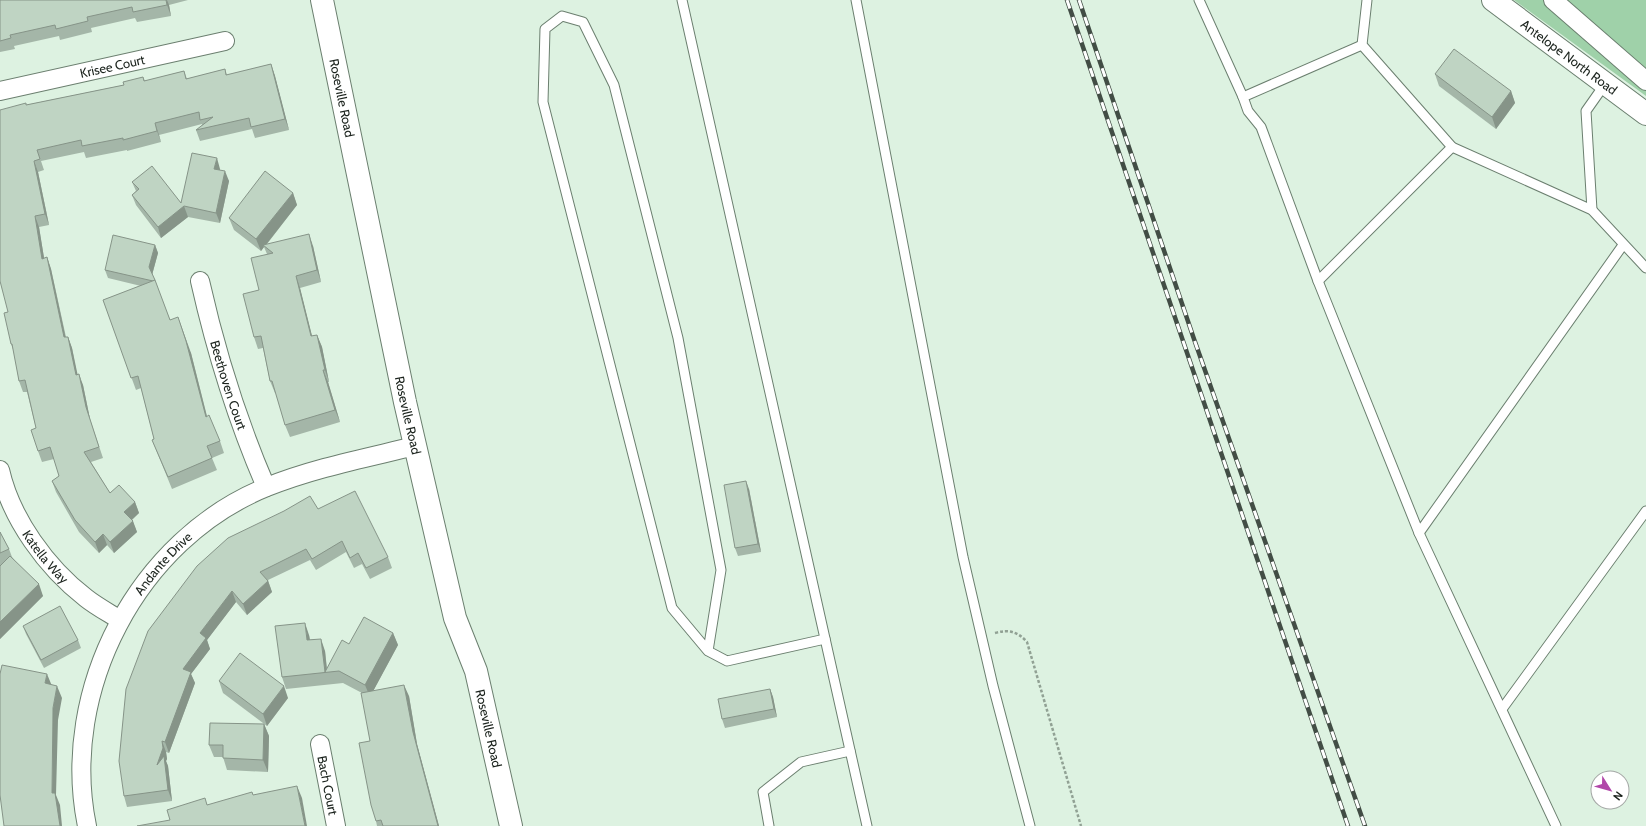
<svg xmlns="http://www.w3.org/2000/svg" width="1646" height="826" viewBox="0 0 1646 826" font-family="Cabin,sans-serif">
  <style>
    .green { fill: #9fd1a9 }
    .lines { fill: none; stroke-linecap: round; stroke-linejoin: round }
    .lane-casing { stroke: #6b7f6f; stroke-width: 11 }
    .street-casing { stroke: #6b7f6f; stroke-width: 20 }
    .secondary-casing { stroke: #6b7f6f; stroke-width: 24 }
    .path { stroke: #91a194; stroke-width: 2.5; stroke-dasharray: 3 2; stroke-linecap: butt }
    .lane { stroke: #fff; stroke-width: 9 }
    .street { stroke: #fff; stroke-width: 18 }
    .secondary { stroke: #fff; stroke-width: 22 }
    .rail-casing { stroke: #424d45; stroke-width: 4.5 }
    .rail { stroke: #fff; stroke-width: 3; stroke-dasharray: 9; stroke-linecap: butt }
    .wall { fill: #a4b6a8 }
    .shaded-wall { fill: #869488 }
    .building { fill: #bfd4c3; stroke: #869488 }
    .labels { text-anchor: middle; dominant-baseline: central; stroke-width: 3.5; stroke-linejoin: round; paint-order: stroke }
    .street-label { font-size: 13px; fill: #1b231d; stroke: #fff }
  </style>
  <rect width="100%" height="100%" fill="#ddf2e1"/>
  <polygon class="green" points="1514,0 1646,0 1646,96"/>
  <g class="lines">
    <g class="lane-casing">
      <g id="lane">
        <polyline points="682,0 867,826"/>
        <polyline points="856,0 963,557 993,686 1030,826"/>
        <polyline points="1199,0 1243,97"/>
        <polyline points="1367,0 1362,45 1452,147 1592,210 1646,268"/>
        <polyline points="1362,45 1243,97 1248,111 1261,127 1318,281 1419,533 1623,245"/>
        <polyline points="1592,210 1586,111 1605,84"/>
        <polyline points="1318,281 1452,147"/>
        <polyline points="1419,533 1556,826"/>
        <polyline points="708,651 721,570 678,338 614,85 583,22 562,16 545,29 543,102 672,608 708,651 727,661 825,639"/>
        <polyline points="1502,709 1646,511"/>
        <polyline points="769,826 763,792 801,762 850,751"/>
      </g>
    </g>
    <g class="street-casing">
      <g id="street">
        <polyline points="1553,0 1646,81"/>
        <path id="s1" d="M0,91L225,41"/>
        <path id="s2" d="M200,281C216,352 237,420 266,487"/>
        <path id="s3" d="M0,470C11,519 47,568 86,598C96,606 109,613 120,620"/>
        <path id="s4" d="M320,744L336,826"/>
        <path id="s5" d="M87,826C59,690 138,539 267,487C314,468 366,458 415,446"/>
      </g>
    </g>
    <g class="secondary-casing">
      <g id="secondary">
        <path id="s6" d="M322,0L405,402L455,618L476,671L511,826"/>
        <path id="s7" d="M1493,0L1646,114"/>
      </g>
    </g>
    <path class="path" d="M995,633C1009,629 1018,632 1027,642L1081,826"/>
    <use href="#lane" class="lane"/>
    <use href="#street" class="street"/>
    <use href="#secondary" class="secondary"/>
    <g class="rail-casing">
      <g id="rail">
        <polyline points="1067,0 1348,826"/>
        <polyline points="1079,0 1194,339 1365,826"/>
      </g>
    </g>
    <use href="#rail" class="rail"/>
  </g>
  <g class="wall">
    <polygon points="0,0 188,0 169,5 171,16 137,22 135,18 91,28 92,32 60,40 59,36 14,46 15,49 0,52"/>
    <polygon points="271,64 275,76 289,130 255,138 252,129 200,141 196,130 202,125 202,124 159,135 161,142 127,151 127,150 86,158 84,152 41,161 44,170 38,172 49,225 39,227 44,258 47,257 51,269 66,337 68,337 72,348 77,375 83,385 90,419 103,458 91,462 110,493 135,502 139,513 132,520 137,532 114,553 107,545 99,553 79,532 56,492 52,481 59,476 54,459 42,462 38,451 36,428 27,392 23,392 19,381 14,352 11,344 8,312 26,105 124,85 143,77 145,81 184,71 187,79 225,69 227,75"/>
    <polygon points="1435,74 1511,91 1515,103 1496,129 1439,86"/>
    <polygon points="220,169 220,170 229,181 220,223 188,217 161,238 136,205 132,195 136,191 132,182 181,203"/>
    <polygon points="293,193 297,205 267,244 313,246 321,282 300,288 312,336 317,335 322,347 329,382 328,382 340,422 290,437 285,425 276,393 275,393 270,381 263,348 258,349 254,337 267,254 264,247 261,251 234,230 229,218"/>
    <polygon points="155,245 158,253 152,275 170,320 191,353 207,416 220,441 224,453 212,458 217,470 172,489 152,440 154,439 141,388 136,390 103,300 141,286 108,278 105,270"/>
    <polygon points="749,489 761,552 738,556 735,548"/>
    <polygon points="318,509 388,557 392,568 370,579 362,564 354,568 346,552 316,570 310,560 268,580 272,592 247,615 236,602 207,640 210,649 191,674 195,683 169,753 166,752 167,759 166,761 168,766 172,801 127,807 124,796 126,689"/>
    <polygon points="0,532 9,549 12,557 43,596 0,639"/>
    <polygon points="23,626 78,640 81,648 44,668 26,634"/>
    <polygon points="393,633 398,645 373,691 409,696 417,744 439,826 377,826 376,821 370,741 362,693 343,683 286,689 282,677 309,635 310,640 325,651 327,668 349,644"/>
    <polygon points="219,681 288,698 267,726 223,693"/>
    <polygon points="770,689 773,697 777,717 725,728 722,719"/>
    <polygon points="264,724 269,736 268,772 227,770 223,757 214,757 209,745"/>
  </g>
  <g class="shaded-wall">
    <polygon points="166,0 167,0 169,5 171,16 167,5"/>
    <polygon points="271,64 275,76 289,130 285,119"/>
    <polygon points="1511,91 1515,103 1496,129 1492,117"/>
    <polygon points="155,123 159,135 161,142 157,131"/>
    <polygon points="217,158 220,169 218,179 214,169"/>
    <polygon points="34,161 38,172 49,225 45,214"/>
    <polygon points="225,171 229,181 220,223 216,213"/>
    <polygon points="293,193 297,205 265,246 263,245 264,247 261,251 256,239"/>
    <polygon points="184,206 188,217 161,238 158,227"/>
    <polygon points="35,216 39,227 46,270 42,259"/>
    <polygon points="309,234 313,246 321,282 317,270"/>
    <polygon points="155,245 158,253 152,275 149,267"/>
    <polygon points="47,257 51,269 68,349 64,337"/>
    <polygon points="296,276 300,288 315,348 311,336"/>
    <polygon points="178,317 191,353 210,429 206,417"/>
    <polygon points="317,335 322,347 329,382 325,370"/>
    <polygon points="68,337 72,348 80,386 76,375"/>
    <polygon points="323,370 328,382 340,422 335,410"/>
    <polygon points="79,374 83,385 90,419 103,458 86,407"/>
    <polygon points="746,481 749,489 761,552 758,544"/>
    <polygon points="135,502 139,513 128,523 124,512"/>
    <polygon points="133,521 137,532 114,553 110,542"/>
    <polygon points="103,534 107,545 99,553 95,542"/>
    <polygon points="268,581 272,592 247,615 243,604"/>
    <polygon points="39,584 43,596 0,639 0,622"/>
    <polygon points="232,591 236,602 207,640 210,649 191,674 195,683 169,753 165,742 183,669 200,633"/>
    <polygon points="305,623 309,635 312,652 307,640"/>
    <polygon points="393,633 398,645 370,697 365,685"/>
    <polygon points="321,639 325,651 327,672 325,672"/>
    <polygon points="47,674 52,686 45,683"/>
    <polygon points="404,685 409,696 417,744 439,826 438,826 413,732"/>
    <polygon points="57,686 62,698 58,720 56,795 60,805 62,826 60,826 52,793 53,708"/>
    <polygon points="284,686 288,698 267,726 263,714"/>
    <polygon points="770,689 773,697 777,717 774,709"/>
    <polygon points="264,724 269,736 268,772 263,760"/>
    <polygon points="162,741 166,752 167,759 166,761 168,766 172,801 168,790 157,765"/>
    <polygon points="297,786 302,798 307,826 305,826"/>
  </g>
  <g class="building">
    <polygon points="0,0 166,0 167,5 133,12 132,7 87,17 88,21 56,29 55,25 10,35 11,38 0,41"/>
    <polygon points="1454,49 1511,91 1492,117 1435,74"/>
    <polygon points="271,64 285,119 251,127 249,118 196,130 213,117 200,120 199,112 155,123 157,131 123,140 123,138 82,146 81,140 37,150 40,159 34,161 45,214 35,216 42,259 47,257 64,337 68,337 76,375 79,374 86,407 99,447 84,452 110,493 119,485 135,502 124,512 133,521 110,542 103,534 95,542 75,520 52,481 59,476 50,447 38,451 31,430 36,428 25,380 19,381 12,344 11,344 4,313 8,312 0,281 0,110 26,103 26,105 124,85 123,82 143,77 144,81 184,71 186,79 225,69 226,75"/>
    <polygon points="192,153 217,158 214,169 225,171 216,213 184,206 158,227 132,195 139,189 132,182 152,166 181,203"/>
    <polygon points="265,171 293,193 256,239 229,218"/>
    <polygon points="309,234 317,270 296,276 311,336 317,335 325,370 323,370 335,410 285,425 272,381 270,381 261,336 254,337 243,294 259,290 251,258 273,253 263,245"/>
    <polygon points="113,235 155,245 149,267 155,280 153,281 105,270"/>
    <polygon points="155,280 170,320 178,317 186,341 206,417 209,415 220,441 207,446 212,458 168,477 152,440 154,439 138,376 131,378 103,300"/>
    <polygon points="746,481 758,544 735,548 724,485"/>
    <polygon points="355,491 388,557 366,568 358,553 350,558 342,541 312,559 306,549 260,572 268,581 243,604 232,591 200,633 206,638 183,669 191,672 165,742 162,741 163,748 157,765 164,756 168,790 124,796 119,761 126,689 148,631 197,566 228,538 284,511 310,496 318,509"/>
    <polygon points="0,532 9,549 0,553"/>
    <polygon points="10,556 39,584 0,622 0,566"/>
    <polygon points="60,606 78,640 41,660 23,626"/>
    <polygon points="364,617 393,633 365,685 339,671 282,677 275,626 305,623 307,640 321,639 325,672 342,640 349,644"/>
    <polygon points="240,653 284,686 263,714 219,681"/>
    <polygon points="2,665 47,674 45,683 57,686 53,708 52,793 55,793 60,826 4,826 0,795 0,674"/>
    <polygon points="404,685 413,732 438,826 383,826 381,820 376,821 371,805 359,743 370,741 361,693"/>
    <polygon points="770,689 774,709 722,719 718,699"/>
    <polygon points="210,723 264,724 263,760 223,758 223,745 209,745"/>
    <polygon points="297,786 305,826 137,826 170,820 167,810 205,798 207,805 252,792 253,795"/>
  </g>
  <g class="labels">
    <g class="street-label">
      <text stroke="none"><textPath href="#s7" startOffset="95">Antelope North Road</textPath></text>
      <text stroke="none"><textPath href="#s1" startOffset="115">Krisee Court</textPath></text>
      <text stroke="none"><textPath href="#s6" startOffset="100">Roseville Road</textPath></text>
      <text stroke="none"><textPath href="#s2" startOffset="108">Beethoven Court</textPath></text>
      <text stroke="none"><textPath href="#s6" startOffset="424">Roseville Road</textPath></text>
      <text stroke="none"><textPath href="#s3" startOffset="99">Katella Way</textPath></text>
      <text stroke="none"><textPath href="#s5" startOffset="284">Andante Drive</textPath></text>
      <text stroke="none"><textPath href="#s6" startOffset="748">Roseville Road</textPath></text>
      <text stroke="none"><textPath href="#s4" startOffset="42">Bach Court</textPath></text>
    </g>
  </g>
  <g transform="translate(1610 790) rotate(127)"><circle r="19" fill="#ffffff" stroke="#a4a7a5"/>
  <path d="M0-3L7 15L0 10L-7 15Z" fill="#b147a9"/>
  <text y="-6" font-size="11" font-weight="bold" text-anchor="middle" fill="#1b231d">N</text>
  </g>
</svg>
